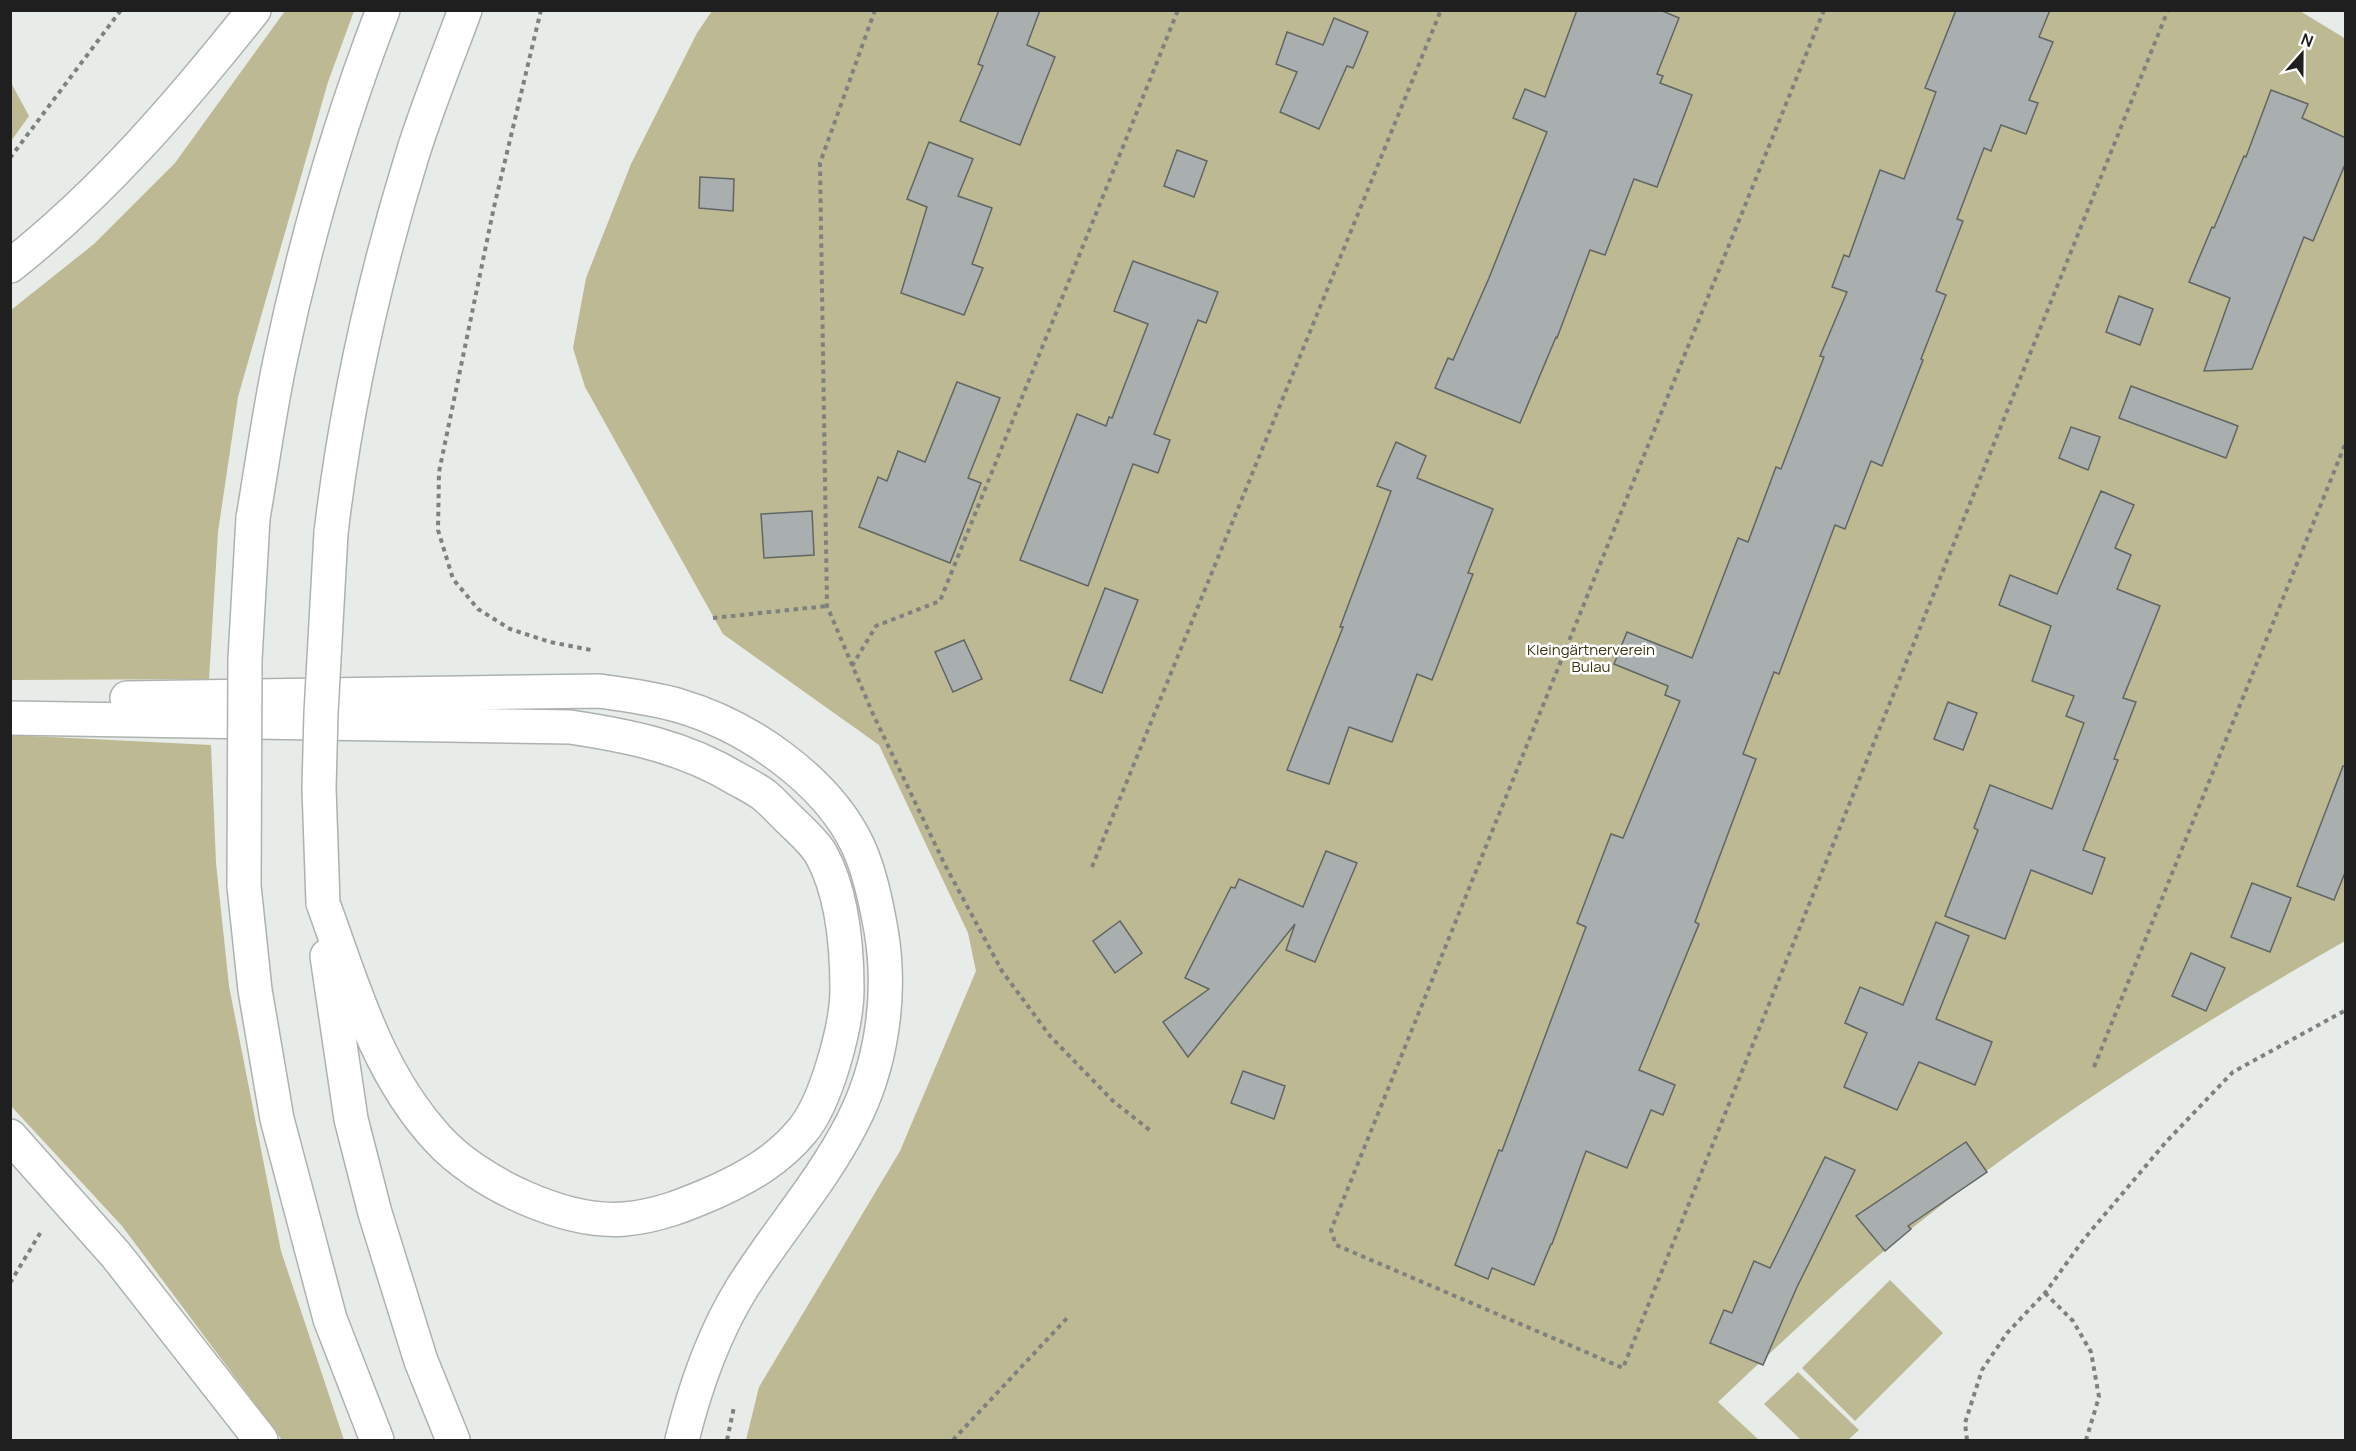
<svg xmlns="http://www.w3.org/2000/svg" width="2356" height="1451" viewBox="0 0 2356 1451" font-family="Manrope,sans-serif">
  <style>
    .green { fill: #bdb992 }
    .building { fill: #a9afae; stroke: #616665; stroke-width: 1.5 }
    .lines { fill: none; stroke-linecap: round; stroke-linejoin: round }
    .highway-casing { stroke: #adb2af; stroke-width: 36 }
    .path { stroke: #7e817f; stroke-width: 4; stroke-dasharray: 4.5 4.5; stroke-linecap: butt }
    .highway { stroke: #fff; stroke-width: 33 }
    .highway-bridge-casing { stroke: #adb2af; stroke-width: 36; stroke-linecap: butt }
    .highway-bridge { stroke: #fff; stroke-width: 33 }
    .labels { text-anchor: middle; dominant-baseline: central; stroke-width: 5; stroke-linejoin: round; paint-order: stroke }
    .park-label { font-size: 15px; fill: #3a350e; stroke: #fff }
  </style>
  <rect width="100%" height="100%" fill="#e7ece9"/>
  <g class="green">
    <polygon points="285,11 354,11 328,82 238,397 218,532 209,679 11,680 11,310 94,244 175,163"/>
    <path d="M712,11H2300L2346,39L2345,941C2194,1027 2047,1120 1911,1229C1843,1283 1781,1343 1718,1402L1759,1440H746L759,1387L900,1151L976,971L968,933L879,745L723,634L585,387L573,348L586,278L631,164L697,33Z"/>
    <polygon points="10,81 29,116 11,141 10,141"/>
    <polygon points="11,735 211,745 216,863 229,986 281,1251 344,1440 282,1440 122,1226 11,1106"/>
    <polygon points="1890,1280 1943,1333 1855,1421 1802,1368"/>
    <polygon points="1798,1372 1859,1430 1848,1440 1801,1440 1764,1404"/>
  </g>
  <g class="building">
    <polygon points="999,10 1040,10 1027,45 1055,57 1020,145 960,121 983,66 978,64"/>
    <polygon points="1577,10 1660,10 1679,18 1657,74 1663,76 1660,83 1692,95 1657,187 1634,179 1605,255 1590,250 1557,338 1556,337 1520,423 1435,388 1448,358 1453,360 1489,278 1547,132 1513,118 1525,89 1545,97"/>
    <polygon points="1956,10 2050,10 2039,37 2053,42 2029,100 2038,103 2026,134 2001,125 1991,151 1984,148 1957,219 1963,221 1936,291 1946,295 1921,359 1923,360 1882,466 1871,461 1845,529 1835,525 1779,674 1774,672 1743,754 1756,759 1695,922 1699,924 1639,1070 1675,1085 1663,1115 1651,1110 1627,1168 1586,1151 1552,1244 1551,1244 1534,1285 1492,1268 1488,1279 1455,1265 1499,1150 1502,1151 1586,927 1577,923 1611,834 1623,838 1680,701 1665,695 1668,686 1614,664 1627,632 1692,658 1738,538 1748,542 1776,467 1781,469 1824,357 1820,356 1847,292 1832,287 1844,255 1849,257 1880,170 1904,179 1936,92 1925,88"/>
    <polygon points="1334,18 1368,32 1353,68 1347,66 1319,129 1280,112 1297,72 1276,64 1287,32 1323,45"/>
    <polygon points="2271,90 2308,104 2302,118 2346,138 2346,162 2313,241 2304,237 2252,369 2204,371 2230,298 2189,282 2212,227 2214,228 2244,156 2246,157"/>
    <polygon points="929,142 973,159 958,196 992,208 972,264 983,268 964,315 901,293 927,207 907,199"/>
    <polygon points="1177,150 1207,161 1194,197 1164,186"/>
    <polygon points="700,177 734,179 733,211 699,208"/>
    <polygon points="1133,261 1218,292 1206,323 1198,320 1154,434 1170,440 1158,473 1133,464 1088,586 1020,560 1077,414 1106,426 1109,417 1112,418 1148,324 1114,311"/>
    <polygon points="2119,296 2153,309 2140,345 2106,332"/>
    <polygon points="957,382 1000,398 968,478 981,483 950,563 859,527 878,477 887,481 898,451 925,462"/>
    <polygon points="2131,386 2238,426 2226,458 2119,418"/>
    <polygon points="2071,427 2100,437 2088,470 2059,458"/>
    <polygon points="1396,442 1426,456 1417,478 1493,509 1468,573 1473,574 1432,680 1417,674 1392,742 1349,727 1329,784 1287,770 1343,627 1340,627 1391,491 1377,486"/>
    <polygon points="2101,491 2134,505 2115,548 2131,555 2117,589 2160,606 2123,698 2136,702 2114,759 2118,760 2083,850 2105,858 2092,894 2031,870 2005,939 1945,916 1978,830 1974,828 1990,785 2052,809 2084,723 2066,716 2074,696 2032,681 2051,626 1999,605 2010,575 2057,594"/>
    <polygon points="812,511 814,555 764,558 761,514"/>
    <polygon points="1105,588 1138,600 1102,693 1070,680"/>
    <polygon points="964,640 982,679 953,692 935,652"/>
    <polygon points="1948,702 1977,713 1963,750 1934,739"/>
    <polygon points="2343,766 2346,767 2346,870 2334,900 2297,886"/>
    <polygon points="1326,851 1357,863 1315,962 1286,950 1295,924 1188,1057 1163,1022 1209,989 1185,978 1231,887 1235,888 1239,879 1303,907"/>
    <polygon points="2252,883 2291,898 2270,952 2231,937"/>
    <polygon points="1120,921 1142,953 1115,973 1093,941"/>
    <polygon points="1936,922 1969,936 1936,1019 1992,1042 1975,1085 1919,1062 1897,1110 1844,1087 1867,1033 1845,1023 1860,987 1903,1005"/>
    <polygon points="2191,953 2225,968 2206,1011 2172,996"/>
    <polygon points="1243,1071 1285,1086 1274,1119 1231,1103"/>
    <polygon points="1966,1142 1987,1172 1908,1226 1911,1229 1885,1251 1856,1216"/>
    <polygon points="1825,1157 1855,1170 1797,1287 1763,1365 1710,1343 1724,1310 1732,1313 1754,1261 1770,1268"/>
  </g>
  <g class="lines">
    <g class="highway-casing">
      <g id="highway">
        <path d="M10,266C103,193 181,102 254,10"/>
        <path d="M253,518C262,466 269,413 280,361C305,242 339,124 383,10"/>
        <path d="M331,533C346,405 374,279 412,156C427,107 447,59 465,10"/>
        <path d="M127,698L599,691C626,695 653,698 680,706C748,726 827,780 858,846C870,872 876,902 881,930C892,994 882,1065 852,1123C822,1182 777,1232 742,1288C713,1335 695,1387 682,1440"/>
        <path d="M10,718L570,727C630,736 684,747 737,779C746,784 756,789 764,795C774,803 782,813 791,821C801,831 814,842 821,854C842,892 847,947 847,989C847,1026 826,1103 802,1131C778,1160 748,1177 715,1192C685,1205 658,1216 625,1219C565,1224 478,1183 438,1139C377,1073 353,986 323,903"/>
        <polyline points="244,886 255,990 277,1119 330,1319 377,1440"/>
        <polyline points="327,956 351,1119 375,1213 421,1361 453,1440"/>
        <polyline points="10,1136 116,1255 261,1440"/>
      </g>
    </g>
    <g class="path">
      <polyline points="541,10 494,207 439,472 438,530 453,579 478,609 510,629 550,642 591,650"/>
      <polyline points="875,10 820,163 827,606 873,714 945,865 1002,971 1050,1036 1113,1101 1152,1132"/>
      <polyline points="1824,10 1331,1230 1336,1245 1623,1368 2168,10"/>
      <polyline points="10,158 121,10"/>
      <polyline points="713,618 827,606"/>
      <polyline points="852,666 876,626 940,601 1178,10"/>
      <polyline points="1092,867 1441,10"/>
      <polyline points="2094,1067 2346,442"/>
      <polyline points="10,1283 42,1230"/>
      <polyline points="2045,1293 2073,1321 2091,1352 2099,1397 2086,1440"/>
      <polyline points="727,1440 734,1407"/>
      <polyline points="953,1440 1069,1316"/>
      <polyline points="1967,1440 1965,1423 1982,1370 2007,1333 2045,1293 2084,1239 2166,1142 2233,1072 2346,1010"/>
    </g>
    <use href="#highway" class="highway"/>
    <g class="highway-bridge-casing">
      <g id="highway-bridge">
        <polyline points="244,886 245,659 253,518"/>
        <polyline points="323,903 319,788 321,713 331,533"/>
      </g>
    </g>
    <use href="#highway-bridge" class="highway-bridge"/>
  </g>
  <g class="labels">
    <g class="park-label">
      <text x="1591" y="649">Kleingärtnerverein<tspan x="1591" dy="17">Bulau</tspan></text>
    </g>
  </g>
  <rect width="2356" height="1451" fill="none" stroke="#1e1f1e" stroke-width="24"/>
  <g transform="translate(2302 54) rotate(21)" stroke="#ffffff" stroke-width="4.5" paint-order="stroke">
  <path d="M0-4.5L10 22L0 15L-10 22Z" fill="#1e1f1e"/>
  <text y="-9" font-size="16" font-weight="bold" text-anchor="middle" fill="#1e1f1e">N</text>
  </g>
</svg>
